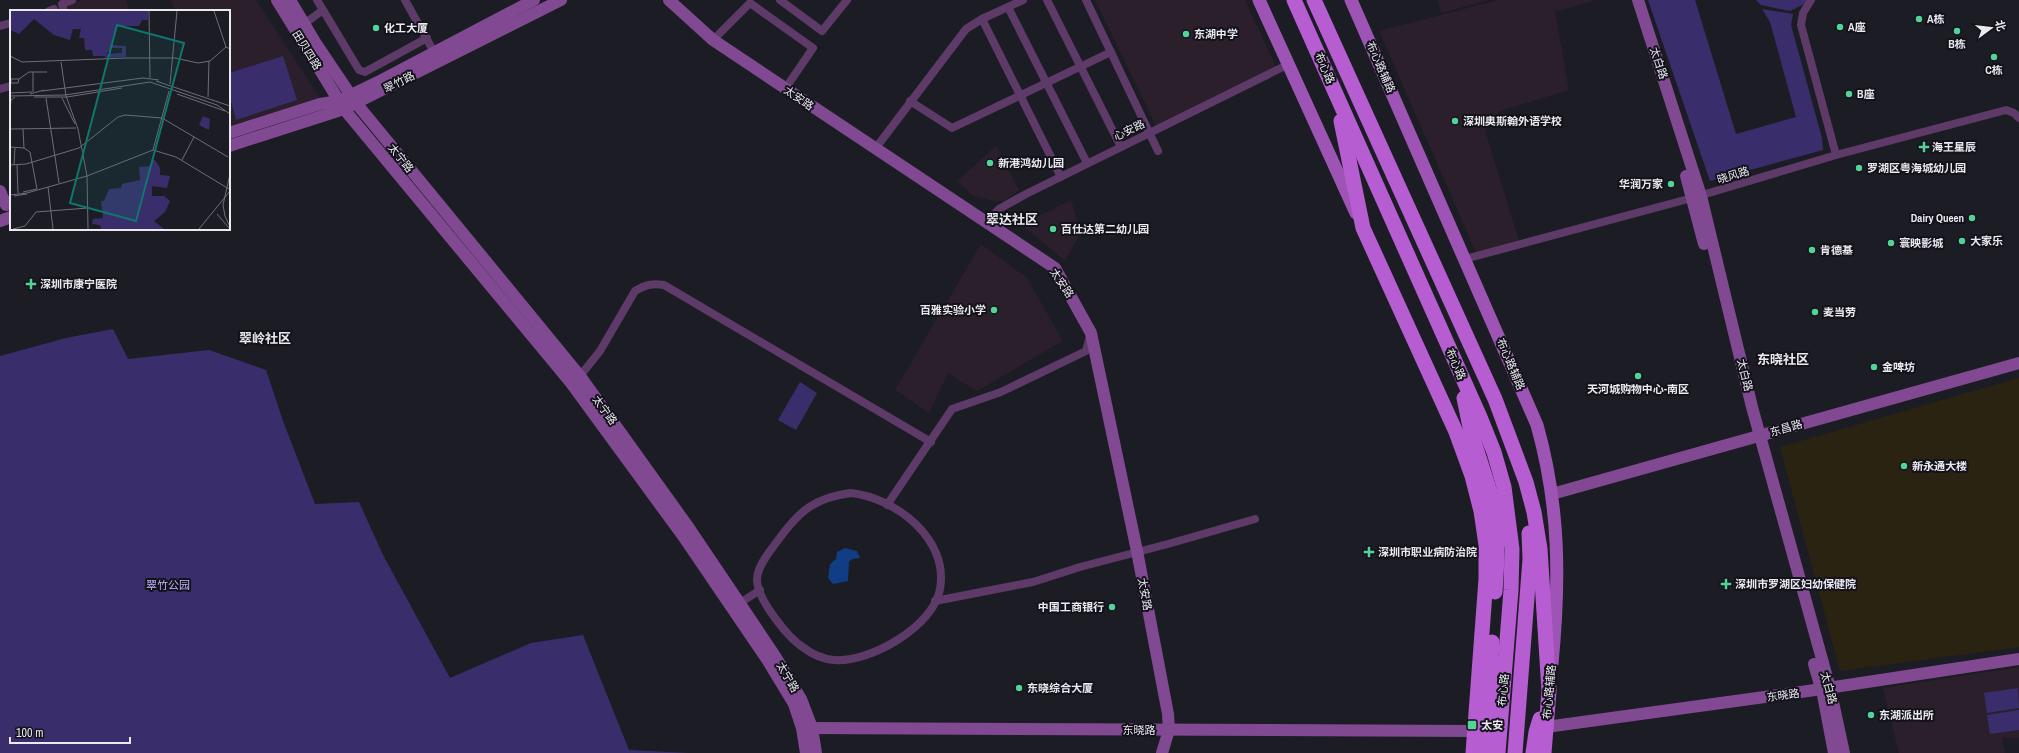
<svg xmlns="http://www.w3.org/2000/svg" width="2019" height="753" viewBox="0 0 2019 753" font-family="'Archivo Narrow','Noto Sans SC',sans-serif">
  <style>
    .industrial { fill: #2b2312 }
    .education { fill: #2b1f2c }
    .green { fill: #392e6b }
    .water { fill: #113d84 }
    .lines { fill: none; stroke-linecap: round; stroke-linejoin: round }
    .street { stroke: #5d3a68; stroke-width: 8 }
    .secondary { stroke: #824993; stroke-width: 12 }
    .primary { stroke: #9e54b4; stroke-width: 13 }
    .highway { stroke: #b75dd2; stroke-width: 15 }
    .poi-dot { fill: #53d396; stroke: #13121b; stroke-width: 1.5 }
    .labels { text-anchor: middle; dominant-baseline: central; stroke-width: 4; stroke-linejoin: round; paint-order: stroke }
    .poi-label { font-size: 11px; font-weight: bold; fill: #eae9f0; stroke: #13121b; text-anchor: start }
    .street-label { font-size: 11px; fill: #eae9f0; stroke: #13121b }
    .park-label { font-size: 11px; fill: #bcb6fa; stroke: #13121b }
    .quarter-label { font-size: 13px; font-weight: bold; fill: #eae9f0; stroke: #13121b }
    .inset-road { fill: none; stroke: #6e6e76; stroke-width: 1 }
    .view { fill: #0f766e; fill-opacity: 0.15; stroke: #0f766e; stroke-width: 2 }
    .inset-edge { fill: none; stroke: #eae9f0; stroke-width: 2 }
  </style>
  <rect width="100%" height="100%" fill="#1c1c25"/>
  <polygon class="industrial" points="2019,378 2019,647 1840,671 1780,447"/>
  <g class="education">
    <polygon points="82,0 126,0 130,11 69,11 67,5"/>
    <polygon points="171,0 256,0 320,98 229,126 229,11 175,11"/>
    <polygon points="1095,0 1245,0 1276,67 1157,128"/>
    <polygon points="1438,0 1489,0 1441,13"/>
    <polygon points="1499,0 1596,0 1555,12 1569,90 1500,111 1485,130 1519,241 1476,252 1379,31"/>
    <polygon points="996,146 1019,190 1004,201 994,201 973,196 957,181"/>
    <polygon points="1071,200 1081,232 1065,261 1022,225"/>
    <polygon points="981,244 1027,278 1063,341 977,391 948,373 929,413 895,390"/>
    <polygon points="2019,667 2019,738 2002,738 2005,753 1899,753 1883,688"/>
  </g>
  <g class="green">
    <polygon points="1648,0 1695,0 1736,134 1796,117 1770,22 1762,9 1793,14 1791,25 1822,138 1823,150 1710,181"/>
    <polygon points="1756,0 1812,0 1790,11 1761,5"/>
    <polygon points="283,56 297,100 236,120 229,93 229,73"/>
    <polygon points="113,329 128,359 209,350 266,370 283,421 315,504 359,502 383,555 450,678 531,643 583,635 629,750 689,753 0,753 0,356 66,338"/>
    <polygon points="800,382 817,393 796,430 778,420"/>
    <polygon points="2018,688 2019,708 1987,713 1984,693"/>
    <polygon points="2019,710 2019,730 1990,734 1987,715"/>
  </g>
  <polygon class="water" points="845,548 857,551 860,558 852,559 849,562 848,581 833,584 828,578 830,564 836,559 837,552"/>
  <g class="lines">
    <g class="street">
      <polyline points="317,0 359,70 365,72 427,38"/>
      <polyline points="405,0 434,52"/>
      <polyline points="780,0 822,31 847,0"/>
      <polyline points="1047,0 1121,147"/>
      <polyline points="1086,0 1158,151"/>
      <polyline points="1811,0 1803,13 1801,25 1836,155"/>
      <polyline points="1008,7 1087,163"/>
      <polyline points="49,11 54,9"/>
      <polyline points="64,11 62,4 72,0"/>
      <polyline points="982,19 1061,177"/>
      <polyline points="304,24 323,10"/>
      <polyline points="0,26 11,23"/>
      <polyline points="713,40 750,3 813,48 785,89"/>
      <polyline points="0,89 11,86"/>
      <polyline points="910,101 952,128 1111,52"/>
      <polyline points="875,149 966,29 982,19 1023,0"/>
      <polyline points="986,223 999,209 1026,194 1287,65"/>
      <polyline points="1465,259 1692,198 1836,155 2006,110 2014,113 2019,118"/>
      <path d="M580,376L600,351L635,291C645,285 652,283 664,285L931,442"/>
      <path d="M851,493C896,498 949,539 940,589C934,626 870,663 834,660C823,659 813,655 804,648C788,638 757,599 757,580C757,568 766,556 773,547C795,516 810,498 851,493Z"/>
      <polyline points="887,505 952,409 1001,392 1086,351 1090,336"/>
      <polyline points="935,601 1033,582 1080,567 1168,544 1255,519"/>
      <polyline points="740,603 760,590"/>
    </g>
    <g class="secondary">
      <polyline points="277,0 344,109 571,383 683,536 768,661 794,704 802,728 806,753"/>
      <polyline points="290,0 315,42 356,103 580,376 689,528 775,656 801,699 812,728 816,753"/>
      <polyline points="669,0 713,40 1055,268 1091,333 1137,551 1168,714 1169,730 1162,753"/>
      <polyline points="1638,0 1701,196 1752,407 1830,688 1844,753"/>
      <polyline points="229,133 320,104 339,101 378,82 534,0"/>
      <polyline points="229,146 344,109 561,0"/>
      <polyline points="1686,176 1704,244"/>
      <polyline points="0,191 6,205"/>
      <polyline points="0,221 11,217"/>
      <polyline points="1552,494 2019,363"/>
      <polyline points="1814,664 1823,695 1834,753"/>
      <polyline points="1546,727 1808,691 2019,659"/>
      <polyline points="806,728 1475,731"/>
    </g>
    <g class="primary">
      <polyline points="1259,0 1356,213"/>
      <path d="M1351,0L1537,425C1560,507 1560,580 1552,664"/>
    </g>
    <g class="highway">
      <polyline points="1294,0 1480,417 1494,452 1504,487 1512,549 1511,590 1498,753"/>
      <polyline points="1314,0 1495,399 1526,482 1534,512 1540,549 1549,691 1544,753"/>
      <polyline points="1341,121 1363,228 1456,432 1472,476 1481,511 1486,545 1486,579 1473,753"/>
      <polyline points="1464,398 1471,432 1490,492 1496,526 1497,559 1495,592"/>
      <polyline points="1485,753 1492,642"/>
      <polyline points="1515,753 1530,559 1529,533"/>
      <polyline points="1533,753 1536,732 1540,719"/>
    </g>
  </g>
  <g class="poi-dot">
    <circle cx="1919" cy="19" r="4"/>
    <circle cx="1840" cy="27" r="4"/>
    <circle cx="376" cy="28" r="4"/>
    <circle cx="1957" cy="31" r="4"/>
    <circle cx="1186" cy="34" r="4"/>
    <circle cx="1994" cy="57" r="4"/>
    <circle cx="1849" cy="94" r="4"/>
    <circle cx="1455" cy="121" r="4"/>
    <path d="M1922 141h4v4h4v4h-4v4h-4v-4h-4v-4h4z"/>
    <circle cx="990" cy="163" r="4"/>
    <circle cx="1859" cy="168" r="4"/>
    <circle cx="1671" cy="184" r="4"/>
    <circle cx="1972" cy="218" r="4"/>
    <circle cx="1053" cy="229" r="4"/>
    <circle cx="1962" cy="241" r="4"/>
    <circle cx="1891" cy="243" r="4"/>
    <circle cx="1812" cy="250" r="4"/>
    <path d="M29 278h4v4h4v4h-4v4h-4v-4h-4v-4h4z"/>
    <circle cx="994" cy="310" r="4"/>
    <circle cx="1815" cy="312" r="4"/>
    <circle cx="1874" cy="367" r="4"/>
    <circle cx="1638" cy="376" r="4"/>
    <circle cx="1904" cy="466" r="4"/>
    <path d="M1367 546h4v4h4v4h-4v4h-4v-4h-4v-4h4z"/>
    <path d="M1724 578h4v4h4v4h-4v4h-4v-4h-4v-4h4z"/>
    <circle cx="1112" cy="607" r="4"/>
    <circle cx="1019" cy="688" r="4"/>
    <circle cx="1871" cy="715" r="4"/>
    <rect x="1467" y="720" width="10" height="10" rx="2"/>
  </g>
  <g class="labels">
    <g class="poi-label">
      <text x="1927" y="19">A栋</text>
      <text x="1848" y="27">A座</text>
      <text x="384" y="28">化工大厦</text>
      <text x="1194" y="34">东湖中学</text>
      <text x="1957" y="44" text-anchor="middle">B栋</text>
      <text x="1994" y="70" text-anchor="middle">C栋</text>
      <text x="1857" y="94">B座</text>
      <text x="1463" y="121">深圳奥斯翰外语学校</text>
      <text x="1932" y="147">海王星辰</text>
      <text x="998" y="163">新港鸿幼儿园</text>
      <text x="1867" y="168">罗湖区粤海城幼儿园</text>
      <text x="1663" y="184" text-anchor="end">华润万家</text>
      <text x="1964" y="218" text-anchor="end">Dairy Queen</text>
      <text x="1061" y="229">百仕达第二幼儿园</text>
      <text x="1970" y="241">大家乐</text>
      <text x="1899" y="243">寰映影城</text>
      <text x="1820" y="250">肯德基</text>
      <text x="40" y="284">深圳市康宁医院</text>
      <text x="986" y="310" text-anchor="end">百雅实验小学</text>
      <text x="1823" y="312">麦当劳</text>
      <text x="1882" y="367">金啤坊</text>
      <text x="1638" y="389" text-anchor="middle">天河城购物中心-南区</text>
      <text x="1912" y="466">新永通大楼</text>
      <text x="1378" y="552">深圳市职业病防治院</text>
      <text x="1735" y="584">深圳市罗湖区妇幼保健院</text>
      <text x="1104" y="607" text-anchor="end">中国工商银行</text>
      <text x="1027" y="688">东晓综合大厦</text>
      <text x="1879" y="715">东湖派出所</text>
      <text x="1481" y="725">太安</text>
    </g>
    <g class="street-label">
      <text transform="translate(307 50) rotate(58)">田贝四路</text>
      <text transform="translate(1659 63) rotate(72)">太白路</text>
      <text transform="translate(1381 67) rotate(66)">布心路辅路</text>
      <text transform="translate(1325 68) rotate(66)">布心路</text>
      <text transform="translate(399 82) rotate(-27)">翠竹路</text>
      <text transform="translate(799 98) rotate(34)">太安路</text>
      <text transform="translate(1129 130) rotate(-26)">心安路</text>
      <text transform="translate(401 158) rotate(51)">太宁路</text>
      <text transform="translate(1733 175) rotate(-17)">晓风路</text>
      <text transform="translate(1062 283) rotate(56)">太安路</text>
      <text transform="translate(1456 364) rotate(66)">布心路</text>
      <text transform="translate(1511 364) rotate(67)">布心路辅路</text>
      <text transform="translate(1745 375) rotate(76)">太白路</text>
      <text transform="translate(605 410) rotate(54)">太宁路</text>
      <text transform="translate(1786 428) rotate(-16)">东昌路</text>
      <text transform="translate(1145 594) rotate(79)">太安路</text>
      <text transform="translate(788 677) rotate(60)">太宁路</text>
      <text transform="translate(1829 688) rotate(75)">太白路</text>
      <text transform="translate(1503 690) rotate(-85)">布心路</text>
      <text transform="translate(1549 692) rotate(-85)">布心路辅路</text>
      <text transform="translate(1783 695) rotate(-8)">东晓路</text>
      <text x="1139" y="730">东晓路</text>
    </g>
    <g class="park-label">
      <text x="168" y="585">翠竹公园</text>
    </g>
    <g class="quarter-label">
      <text x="1012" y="219">翠达社区</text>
      <text x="265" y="338">翠岭社区</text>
      <text x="1783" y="359">东晓社区</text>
    </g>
  </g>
  <g transform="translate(10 10)">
    <rect width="220" height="220" fill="#1c1c25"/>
    <path d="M0,1H138V10H132L129,16H107L102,30L103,35L116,36V47L95,48V46H83L82,40H75L74,28H69L71,19H63L60,30L44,25L24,9L9,24L0,20ZM102,38H112V43L96,44ZM193,106L200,109L199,120L189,115ZM142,150H145L150,158V165L160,166L157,178L142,176V186H154L160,191L155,202L144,211L154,219H91L90,215L82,214L83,209L93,208L91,191H94L99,179L111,178L112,174L130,170L129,157L141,156Z" fill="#392e6b" fill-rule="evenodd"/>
    <path class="inset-road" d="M139,1L140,68M204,1L216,37M0,46L12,52L117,48H165L188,53L200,51L216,37L220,39M51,52L56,86L68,119L77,166L78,219M9,69L8,73H1V69H9L19,62H37M146,71L220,96M160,74L167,1M32,81L133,68L149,70M23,82V62M0,83L22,82M20,84L34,80M167,84L215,101M0,86L55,85L140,72L207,95L220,104M24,87H57L112,78M198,87L199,51M36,88L49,173M52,88L65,114M0,100L1,90L5,87M0,119L66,118M13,119L14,138M0,137L14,138L20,142L27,179L13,182M143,140L159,81M220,140V159M172,150L184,127M0,155L16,154L69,138L108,107L115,105L152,108L218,147M4,155L5,138M7,155L8,183M220,164L213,195L215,206L220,217M38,177L43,219M0,185L17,183L77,166L143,140L166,147L219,179M4,186L17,184M207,204L220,219M3,219L15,216L26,202L78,198M189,219L220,181"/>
    <path class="view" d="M107,15L174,33L126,211L60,193Z"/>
    <rect width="220" height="220" class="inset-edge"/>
  </g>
  <g transform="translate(1991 28) rotate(75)" stroke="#13121b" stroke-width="3" paint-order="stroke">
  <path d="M0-3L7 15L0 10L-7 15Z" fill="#eae9f0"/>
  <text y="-6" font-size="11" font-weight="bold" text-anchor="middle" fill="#eae9f0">北</text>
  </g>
  <path d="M10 737v6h120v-6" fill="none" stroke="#eae9f0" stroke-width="2"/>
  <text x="16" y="737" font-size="12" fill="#eae9f0" stroke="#13121b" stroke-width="3" paint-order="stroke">100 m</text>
</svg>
